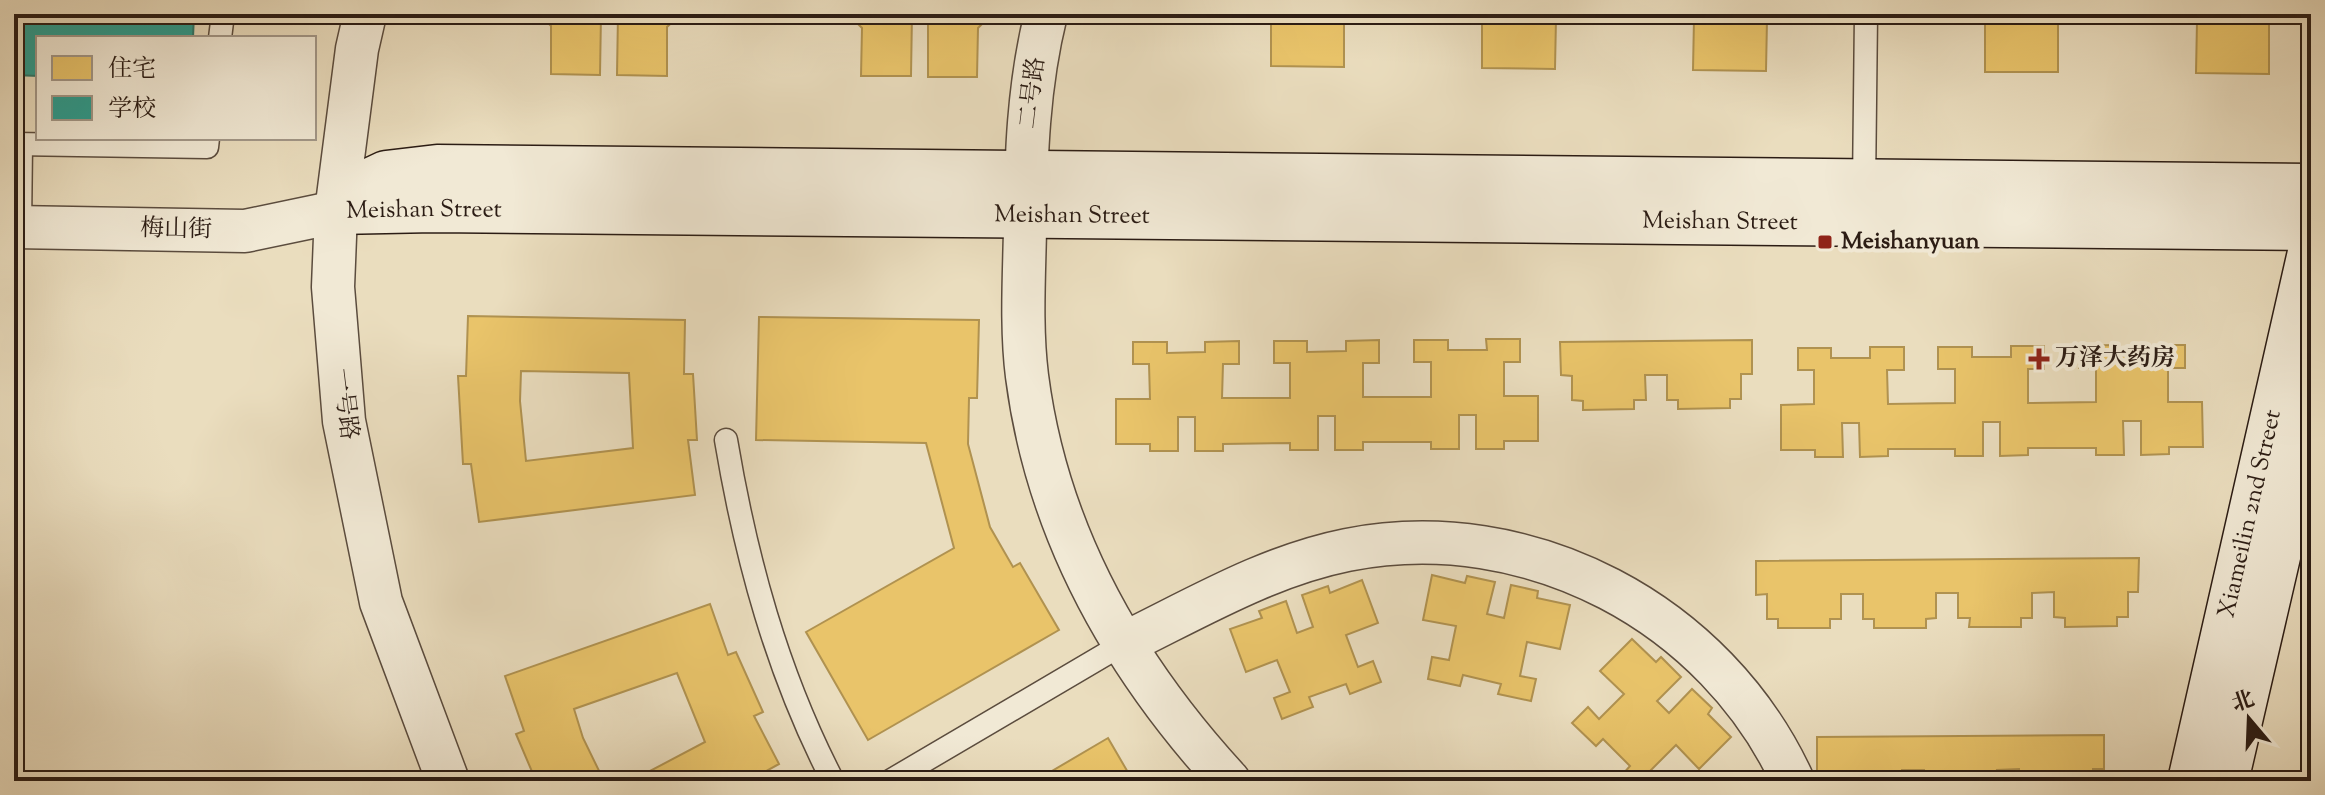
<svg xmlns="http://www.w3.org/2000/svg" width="2325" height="795" viewBox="0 0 2325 795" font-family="'Sorts Mill Goudy','Noto Serif SC',serif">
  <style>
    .homes { fill: #e9c46a; stroke: #b09250; stroke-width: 2; fill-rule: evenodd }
    .schools { fill: #2a9d8f; stroke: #2a766a; stroke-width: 2 }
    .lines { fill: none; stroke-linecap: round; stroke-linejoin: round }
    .lane-casing { stroke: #5b4c3e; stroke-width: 25 }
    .street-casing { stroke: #5b4c3e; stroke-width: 45 }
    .secondary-casing { stroke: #2b1c14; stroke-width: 47 }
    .lane { stroke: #f1e9d5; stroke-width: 22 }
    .street { stroke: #f1e9d5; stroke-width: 42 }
    .secondary { stroke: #f1e9d5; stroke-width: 44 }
    .poi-dot { fill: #8f2418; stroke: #f1e9d5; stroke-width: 3 }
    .labels { text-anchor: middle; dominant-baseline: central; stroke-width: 8; stroke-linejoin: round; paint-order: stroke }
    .street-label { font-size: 24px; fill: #2b1c14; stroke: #f1e9d5 }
    .poi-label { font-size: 24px; font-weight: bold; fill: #2b1c14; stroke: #f1e9d5; text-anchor: start }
  </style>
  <rect width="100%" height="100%" fill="#eaddbe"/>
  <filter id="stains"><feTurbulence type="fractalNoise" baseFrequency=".0025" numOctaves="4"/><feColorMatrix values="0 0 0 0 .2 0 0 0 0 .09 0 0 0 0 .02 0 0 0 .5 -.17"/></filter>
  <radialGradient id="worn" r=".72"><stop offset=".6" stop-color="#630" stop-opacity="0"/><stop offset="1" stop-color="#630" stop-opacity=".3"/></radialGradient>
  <g class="homes">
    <polygon points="540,14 601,14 600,75 551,74 551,26"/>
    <polygon points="618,14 681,14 667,27 667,76 617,75"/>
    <polygon points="848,14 912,14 911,76 861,76 862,28"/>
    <polygon points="928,14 992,14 978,28 977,77 928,77"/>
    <polygon points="1213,14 1402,14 1402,16 1344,16 1344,67 1271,66 1271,16"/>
    <polygon points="1424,14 1614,14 1614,18 1556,18 1555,69 1482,68 1482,17 1424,17"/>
    <polygon points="1636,14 1825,14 1825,20 1767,20 1766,71 1693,70 1694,19 1636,19"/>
    <polygon points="1927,14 2116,14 2116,22 2058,21 2058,72 1985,72 1985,21 1927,20"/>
    <polygon points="2139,14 2311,14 2311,23 2269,23 2269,74 2196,73 2197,22 2139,22"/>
    <path d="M468,316L685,320L684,374H693L697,440H688L695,495L479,522L471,464H463L458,376H466ZM521,371L629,373L633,448L526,461L520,401Z"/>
    <polygon points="759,317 979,320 977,398 969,398 968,444 990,527 1013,567 1020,563 1059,630 868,740 806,632 954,548 926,443 756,440"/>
    <polygon points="1486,339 1520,339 1520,362 1504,362 1504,396 1538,396 1538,441 1504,441 1504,449 1476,449 1476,415 1459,415 1459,449 1431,449 1431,442 1363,442 1363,450 1335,450 1335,416 1318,416 1318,450 1290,450 1290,443 1223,444 1223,451 1195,451 1195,417 1178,417 1178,451 1150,451 1150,444 1116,444 1116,399 1150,399 1149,364 1133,364 1133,342 1167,342 1167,353 1205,352 1205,342 1239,341 1239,364 1223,364 1222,398 1290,398 1290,363 1274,363 1274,341 1307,341 1307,352 1346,351 1346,341 1379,340 1379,363 1363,363 1363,397 1431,397 1431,362 1414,362 1414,340 1448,340 1448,350 1487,350"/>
    <polygon points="1752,340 1752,374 1741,374 1741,399 1730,399 1730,408 1678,409 1678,400 1667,400 1667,375 1645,375 1646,400 1634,400 1634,409 1583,410 1583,401 1572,400 1572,376 1561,375 1560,342"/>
    <polygon points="2112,345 2112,356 2151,356 2151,345 2185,345 2185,368 2168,368 2168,402 2202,402 2203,447 2169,447 2169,454 2141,455 2141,421 2123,421 2124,455 2096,455 2096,448 2028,448 2028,455 2000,456 2000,422 1983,422 1983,456 1955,456 1955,449 1888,449 1888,456 1860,457 1859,423 1842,423 1843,457 1815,457 1815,450 1781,450 1781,405 1814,404 1814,370 1798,370 1798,348 1831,348 1831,358 1870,358 1870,347 1904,347 1904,370 1887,370 1888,404 1955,403 1955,369 1938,369 1938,347 1972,347 1972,357 2011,357 2011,346 2044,346 2044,369 2028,369 2028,403 2096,402 2096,368 2079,368 2079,346"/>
    <polygon points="2139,558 2138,592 2128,592 2128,617 2117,617 2117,626 2065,627 2065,618 2054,617 2054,592 2032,593 2032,618 2021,618 2021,627 1969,627 1970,618 1958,618 1958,593 1936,593 1936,618 1926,619 1926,628 1874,628 1874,619 1863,619 1863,594 1841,594 1841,619 1830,619 1830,628 1778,628 1778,619 1767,619 1767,594 1756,595 1756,561"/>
    <polygon points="1432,575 1465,583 1467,576 1495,582 1487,614 1504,618 1511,585 1538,591 1537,598 1570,605 1560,649 1527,642 1520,676 1536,679 1531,701 1498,694 1501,684 1463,675 1460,686 1428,679 1432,657 1449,660 1456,626 1423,620"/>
    <polygon points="1362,580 1378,623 1346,635 1358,667 1373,661 1381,682 1350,694 1346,684 1309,697 1313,707 1282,719 1274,698 1290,692 1277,660 1246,672 1230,629 1262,618 1259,611 1286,601 1297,633 1313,627 1302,595 1328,586 1330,593"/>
    <polygon points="710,604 728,655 736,652 763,712 754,716 779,764 748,781 631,781 705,742 677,673 574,709 583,738 604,781 536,781 516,734 524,731 505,676"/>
    <polygon points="1632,639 1656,662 1661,657 1681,677 1657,701 1669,713 1692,689 1712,708 1708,714 1731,737 1699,769 1676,745 1651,770 1662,781 1630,781 1623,774 1630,766 1603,739 1596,746 1572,723 1588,707 1599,719 1624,694 1600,671"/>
    <polygon points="2104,735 2104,769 2093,769 2093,781 2019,781 2019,769 1997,770 1998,781 1924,781 1924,770 1902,770 1902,781 1828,781 1829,771 1817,771 1817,737"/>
    <polygon points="1108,738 1133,781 1035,781"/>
  </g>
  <polygon class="schools" points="14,14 194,14 193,38 38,38 38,76 14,75"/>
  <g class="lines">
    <g class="lane-casing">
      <g id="lane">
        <polyline points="220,38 223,14"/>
        <polyline points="14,144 207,147 208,138"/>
        <polyline points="1864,187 1866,14"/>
        <polyline points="20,227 21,144"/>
        <path d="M726,440C746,559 777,673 833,781"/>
        <polyline points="890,781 1123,644"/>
      </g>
    </g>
    <g class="street-casing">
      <g id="street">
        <polyline points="365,14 357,49 336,212 333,287 344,421 381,602 448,781"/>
        <path d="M1046,14C1028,86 1026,157 1025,230C1024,279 1021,328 1027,376C1047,532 1124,667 1229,781"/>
        <polyline points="14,227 245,231 336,212"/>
        <path d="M1123,644C1195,609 1267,566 1347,550C1529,514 1716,613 1793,781"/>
      </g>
    </g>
    <g class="secondary-casing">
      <g id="secondary">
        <polyline points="336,212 354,188 386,173 437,167 2311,186"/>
        <path id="s1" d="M336,212L434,210L2311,228"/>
        <path id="s2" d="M2190,781L2311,248"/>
        <polyline points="2226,781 2311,414"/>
      </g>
    </g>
    <use href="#lane" class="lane"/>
    <use href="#street" class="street"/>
    <use href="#secondary" class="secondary"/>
  </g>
  <g class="poi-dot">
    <rect x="1817" y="234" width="16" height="16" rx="4"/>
    <path d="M2035 347h8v8h8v8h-8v8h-8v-8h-8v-8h8z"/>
  </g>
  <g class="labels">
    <g class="street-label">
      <text transform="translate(1033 93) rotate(-83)">二号路</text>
      <text stroke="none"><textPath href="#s1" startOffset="88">Meishan Street</textPath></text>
      <text stroke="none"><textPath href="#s1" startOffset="736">Meishan Street</textPath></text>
      <text stroke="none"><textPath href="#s1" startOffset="1384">Meishan Street</textPath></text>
      <text transform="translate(176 230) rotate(1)">梅山街</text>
      <text transform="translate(344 404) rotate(83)">一号路</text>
      <text stroke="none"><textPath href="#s2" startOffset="274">Xiameilin 2nd Street</textPath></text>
    </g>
    <g class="poi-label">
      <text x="1841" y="242">Meishanyuan</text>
      <text x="2055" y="359">万泽大药房</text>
    </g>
  </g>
  <rect width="2325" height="795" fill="none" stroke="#eaddbe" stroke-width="48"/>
  <rect x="16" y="16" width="2293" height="763" fill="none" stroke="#2b1c14" stroke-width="4"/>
  <rect x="24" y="24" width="2277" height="747" fill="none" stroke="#2b1c14" stroke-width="2"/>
  <rect x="36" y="36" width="280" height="104" fill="#f1e9d5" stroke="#a29788" stroke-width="2"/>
  <rect x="52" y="56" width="40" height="24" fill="#e9c46a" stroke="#a29788" stroke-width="2"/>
  <text x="108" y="76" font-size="24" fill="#2b1c14">住宅</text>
  <rect x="52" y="96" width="40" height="24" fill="#2a9d8f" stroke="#a29788" stroke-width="2"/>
  <text x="108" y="116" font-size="24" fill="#2b1c14">学校</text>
  <g transform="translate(2249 719) rotate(341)" stroke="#f1e9d5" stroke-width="6" paint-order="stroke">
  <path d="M0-6L14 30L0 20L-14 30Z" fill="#2b1c14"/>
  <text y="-12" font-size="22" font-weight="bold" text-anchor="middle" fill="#2b1c14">北</text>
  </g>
  <rect width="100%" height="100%" filter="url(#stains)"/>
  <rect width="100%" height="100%" fill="url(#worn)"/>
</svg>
